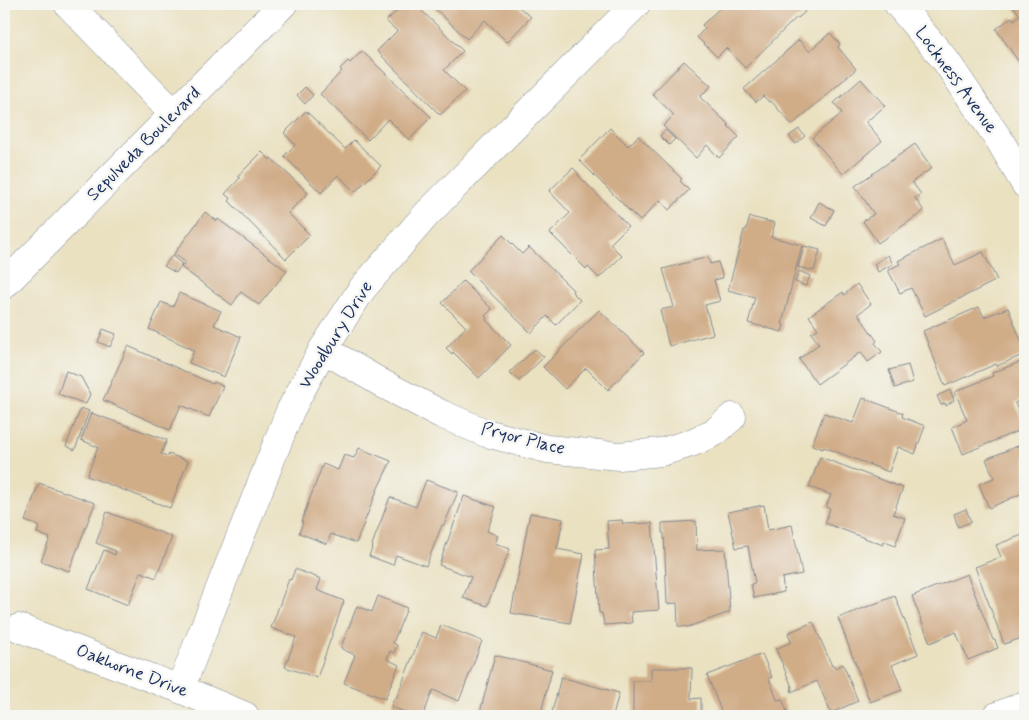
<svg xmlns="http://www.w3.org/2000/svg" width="1029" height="720" viewBox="0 0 1029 720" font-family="Mynerve,sans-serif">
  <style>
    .building { fill: #d0ac87 }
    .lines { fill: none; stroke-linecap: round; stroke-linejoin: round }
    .minor-casing { stroke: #828890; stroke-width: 29 }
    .major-casing { stroke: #828890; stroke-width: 29 }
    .minor { stroke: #fff; stroke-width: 28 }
    .major { stroke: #fff; stroke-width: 28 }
    .labels { text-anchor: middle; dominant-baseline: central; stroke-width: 5; stroke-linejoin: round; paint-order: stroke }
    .street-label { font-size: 18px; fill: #1b2f5e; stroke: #f6f6f2 }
  </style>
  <rect width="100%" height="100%" fill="#f6f6f2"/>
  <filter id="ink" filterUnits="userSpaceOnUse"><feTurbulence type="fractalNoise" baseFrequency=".02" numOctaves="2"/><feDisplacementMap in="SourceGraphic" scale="10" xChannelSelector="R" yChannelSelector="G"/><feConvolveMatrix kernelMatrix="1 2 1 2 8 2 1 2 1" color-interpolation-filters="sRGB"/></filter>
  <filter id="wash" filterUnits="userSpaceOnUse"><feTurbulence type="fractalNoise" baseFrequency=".0096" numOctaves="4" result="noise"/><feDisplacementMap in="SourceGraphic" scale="20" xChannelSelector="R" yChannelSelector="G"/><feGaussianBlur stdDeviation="1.12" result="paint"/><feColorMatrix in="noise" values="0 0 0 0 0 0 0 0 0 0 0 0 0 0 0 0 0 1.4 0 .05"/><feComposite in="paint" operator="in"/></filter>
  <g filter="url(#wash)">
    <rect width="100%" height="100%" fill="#eae1c1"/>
    <g id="blocks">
      <g class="building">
        <polygon points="404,4 415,4 463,51 444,70 465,91 440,115 377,51 397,31 386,21"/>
        <polygon points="430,4 515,4 531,17 507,42 485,20 467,39"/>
        <polygon points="724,4 753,4 759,10 765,4 797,4 805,12 798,18 797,17 745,68 726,48 717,57 697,37 705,28 702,25"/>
        <polygon points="1011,4 1025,4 1024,69 996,29 1012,17 1014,20 1020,15"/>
        <polygon points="830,33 840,44 838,47 856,69 792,125 771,101 769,102 763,96 756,102 744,89 799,40 809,51"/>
        <polygon points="362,51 431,117 409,140 388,119 368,140 320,94 342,71 340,69 348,61 350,63"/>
        <polygon points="684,61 711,86 700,97 729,125 728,126 739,137 719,158 707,145 696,158 663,126 674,115 652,94"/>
        <polygon points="861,79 885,106 866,122 882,141 843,174 812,138 842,113 834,103"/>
        <polygon points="305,87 313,95 305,104 297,95"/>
        <polygon points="306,111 345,149 354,140 381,166 355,192 338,175 321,193 284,156 295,145 284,133"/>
        <polygon points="610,128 628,146 638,136 682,179 680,181 689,190 669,210 660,200 640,221 579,160"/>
        <polygon points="799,129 805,136 796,144 789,136"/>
        <polygon points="665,130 675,139 669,145 660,136"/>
        <polygon points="915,144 932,168 912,182 921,194 915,198 924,211 878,243 863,221 874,214 855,186"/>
        <polygon points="262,152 270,160 271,158 308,193 288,213 310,235 286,259 229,201 231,199 225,194 240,178 238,176"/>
        <polygon points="573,168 579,174 578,175 628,226 610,244 622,256 599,278 588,267 586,269 550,233 570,213 549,191"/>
        <polygon points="819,202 834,210 826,226 811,218"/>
        <polygon points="205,212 217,221 218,219 287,271 259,305 241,292 232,305 181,267 185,262 174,254"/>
        <polygon points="750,217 775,223 771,237 802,245 782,324 784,325 782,332 748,323 755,297 728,290 744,230 746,230"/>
        <polygon points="503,235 522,254 529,247 573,290 572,292 580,300 556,325 547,316 531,333 468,271"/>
        <polygon points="942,239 955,265 983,252 997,280 925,316 911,288 900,293 888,270 900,264 898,261"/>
        <polygon points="804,246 820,250 814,271 798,267"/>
        <polygon points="888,255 893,264 878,272 874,264"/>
        <polygon points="172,256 182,264 176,273 164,266"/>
        <polygon points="708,257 710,264 718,262 723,278 714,280 720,301 705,305 713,334 669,346 660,310 674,307 663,269"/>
        <polygon points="799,271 810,276 806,286 795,282"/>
        <polygon points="463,281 492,309 485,316 487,318 486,320 511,345 479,378 453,352 452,354 446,348 466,327 442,303"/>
        <polygon points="857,284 871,304 858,314 877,341 875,343 882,352 868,362 861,352 817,384 799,359 819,344 811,333 818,329 809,316 843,292 844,295"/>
        <polygon points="179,293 221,311 214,325 241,337 224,377 189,363 194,350 149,329 161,302 173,307"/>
        <polygon points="979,307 984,317 1008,308 1025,350 1025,354 997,366 996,364 945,386 923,331"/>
        <polygon points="599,310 644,353 608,390 586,368 565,389 543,367"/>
        <polygon points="103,329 116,334 110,347 98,342"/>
        <polygon points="128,346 213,384 214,382 223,386 209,417 181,405 170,430 103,400"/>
        <polygon points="535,349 544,357 519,381 510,372"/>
        <polygon points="1025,360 1025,398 1015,403 1025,428 963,454 952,427 967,420 955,392 993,376 992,373"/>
        <polygon points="908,365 913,382 895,388 889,370"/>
        <polygon points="66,371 81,377 90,394 86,404 58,394"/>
        <polygon points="950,390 954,400 946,406 945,403 941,405 937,396"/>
        <polygon points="863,398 903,413 902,417 925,426 915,454 898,447 889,472 824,447 823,449 812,445 824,413 853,423"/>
        <polygon points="81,408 89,411 75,450 66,446"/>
        <polygon points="91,413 167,440 161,454 168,456 169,454 188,461 170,508 87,476 98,447 81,440"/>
        <polygon points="1025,443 1025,492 989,508 979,484 994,478 986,459"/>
        <polygon points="359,448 391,461 378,488 356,543 331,534 327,544 299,533 303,522 301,522 323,464 338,470 344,455 354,458"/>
        <polygon points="820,457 903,488 893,514 905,518 895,546 883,541 883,545 825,523 830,509 826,507 831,495 809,487"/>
        <polygon points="426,480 458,492 444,525 442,525 426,566 396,555 393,565 369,556 373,546 372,545 390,497 416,507"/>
        <polygon points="39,483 95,503 69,571 41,561 50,538 37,533 39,526 25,521"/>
        <polygon points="464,496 496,507 487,531 498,536 495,543 510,549 487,606 463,598 471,577 439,565"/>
        <polygon points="764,505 768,530 792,525 802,574 782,578 784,592 754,598 751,584 755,583 748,546 736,548 728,512"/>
        <polygon points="966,509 971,522 958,527 954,514"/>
        <polygon points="107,512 172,537 156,578 141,572 128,605 88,589 104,550 115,555 116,551 96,543"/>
        <polygon points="530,513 563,519 557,549 584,554 570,623 511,613"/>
        <polygon points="622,520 623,524 652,523 659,610 631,612 632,623 604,625 602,613 599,613 595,550 609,549 607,521"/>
        <polygon points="696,521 697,550 725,549 730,612 688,627 678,626 677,603 667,604 664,533 662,533 662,523"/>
        <polygon points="1025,534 1025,637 1004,644 975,567 1001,557 996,545"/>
        <polygon points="295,569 321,579 317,590 344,601 317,678 285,667 296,637 271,628 289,579 291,580"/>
        <polygon points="967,574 993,640 995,640 998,648 968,660 956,632 930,643 912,596"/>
        <polygon points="378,596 407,608 393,643 397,645 394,653 390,651 387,659 399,665 385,699 344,683 355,655 342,649 341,647 357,606 372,612"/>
        <polygon points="895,596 918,654 892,665 902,690 870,702 838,618"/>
        <polygon points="813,622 832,666 834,665 835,668 843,664 858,701 831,713 817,681 791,692 792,687 776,649 791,642 788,633"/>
        <polygon points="441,625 482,641 459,701 433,690 423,716 416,716 391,707 394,698 396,699 422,632 436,638"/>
        <polygon points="762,654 772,677 769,678 777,700 782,699 789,716 752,716 751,714 745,716 723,716 707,675"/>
        <polygon points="495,655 552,670 540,716 479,716"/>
        <polygon points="651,668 692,668 691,699 701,698 701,716 633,716 633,681 651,681"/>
        <polygon points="561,677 619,693 613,716 551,716"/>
      </g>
    </g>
  </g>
  <g filter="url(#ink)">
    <use href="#blocks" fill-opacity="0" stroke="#828890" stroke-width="1"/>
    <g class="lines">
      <g class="minor-casing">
        <g id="minor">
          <polyline points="68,4 174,114"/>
          <polyline points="898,4 946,61 1000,141 1025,184"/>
          <polyline points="323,349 385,385 441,414 486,433 547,449 619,456 662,452 691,443 715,432 732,417"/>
          <polyline points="19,628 180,689 245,716"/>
          <polyline points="180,689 290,411 323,349 362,289 426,215 636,4"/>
          <polyline points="997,716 1025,705"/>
        </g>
      </g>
      <g class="major-casing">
        <polyline id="major" points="4,285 283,4"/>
      </g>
      <use href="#minor" class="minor"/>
      <use href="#major" class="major"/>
    </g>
  </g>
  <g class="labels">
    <g class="street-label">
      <text transform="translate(956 80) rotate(54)">Lockness Avenue</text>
      <text transform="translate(144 144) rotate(-45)">Sepulveda Boulevard</text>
      <text transform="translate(336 335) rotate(-58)">Woodbury Drive</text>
      <text transform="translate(523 439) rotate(14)">Pryor Place</text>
      <text transform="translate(132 671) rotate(21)">Oakhorne Drive</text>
    </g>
  </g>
  <rect width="1029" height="720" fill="none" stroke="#f6f6f2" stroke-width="20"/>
</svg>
